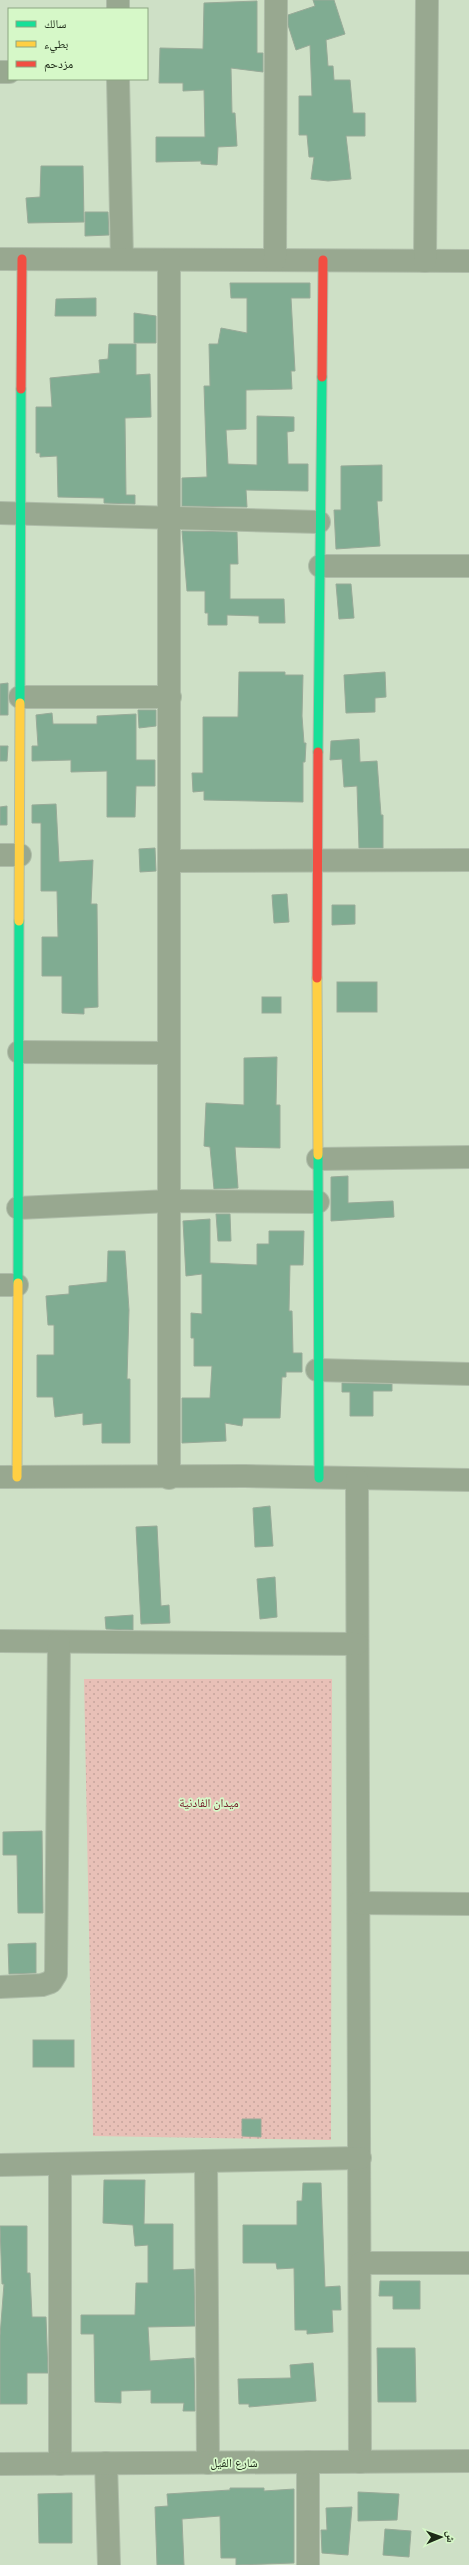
<svg xmlns="http://www.w3.org/2000/svg" width="469" height="2565" viewBox="0 0 469 2565" font-family="Mulish,'Noto Naskh Arabic',sans-serif">
  <style>
    .park { fill: url(#park-dots) }
    .building { fill: #80ac92; stroke: #98aa98 }
    .lines { fill: none; stroke-linecap: round; stroke-linejoin: round }
    .street-casing { stroke: #afbda9; stroke-width: 24 }
    .fast-casing { stroke: #afbda9; stroke-width: 11 }
    .slow-casing { stroke: #afbda9; stroke-width: 11 }
    .jam-casing { stroke: #afbda9; stroke-width: 11 }
    .street { stroke: #98a890; stroke-width: 22 }
    .fast { stroke: #16e098; stroke-width: 9 }
    .slow { stroke: #ffcf43; stroke-width: 9 }
    .jam { stroke: #f24e42; stroke-width: 9 }
    .labels { text-anchor: middle; dominant-baseline: central; stroke-width: 3.5; stroke-linejoin: round; paint-order: stroke }
    .park-label { font-size: 12px; fill: #76202d; stroke: #d6f8c8 }
    .street-label { font-size: 12px; fill: #1d2917; stroke: #d6f8c8 }
  </style>
  <defs>
    <pattern id="park-dots" width="8" height="8" patternUnits="userSpaceOnUse"><rect width="8" height="8" fill="#e8c0b7"/><path d="M2 2h.1M6 6h.1" fill="none" stroke="#c7a59d" stroke-width="1.8" stroke-linecap="round"/></pattern>
  </defs>
  <rect width="100%" height="100%" fill="#cee0c6"/>
  <polygon class="park" points="84,1679 332,1679 331,2140 93,2136"/>
  <g class="building">
    <polygon points="313,0 334,0 345,34 326,40 328,66 333,66 334,80 350,80 353,113 365,113 365,136 346,136 351,179 328,181 311,179 314,157 309,157 307,135 299,135 299,96 312,96 310,45 296,50 288,25 288,15 315,6"/>
    <polygon points="257,1 257,53 263,53 263,72 231,68 232,113 235,113 237,146 218,147 217,165 201,164 201,161 156,162 156,137 205,137 204,90 183,91 183,83 159,83 160,48 203,49 204,3"/>
    <polygon points="41,166 83,166 84,222 28,223 26,198 40,197"/>
    <polygon points="85,212 108,212 109,235 85,236"/>
    <polygon points="230,283 310,283 310,298 291,298 295,371 291,371 292,389 246,390 246,429 226,430 228,464 257,465 257,416 294,417 294,431 287,432 288,464 308,464 308,491 246,490 247,507 182,506 182,478 207,477 204,386 210,386 209,344 218,344 221,328 247,333 247,298 231,298"/>
    <polygon points="96,298 96,316 55,316 56,299"/>
    <polygon points="134,313 156,316 156,343 134,343"/>
    <polygon points="109,344 136,344 136,375 150,374 151,417 125,418 126,495 135,495 135,504 104,503 104,498 58,497 57,456 40,457 40,453 36,453 36,407 52,407 50,378 100,373 99,360 108,359"/>
    <polygon points="382,465 382,501 377,501 380,546 336,549 334,510 341,510 341,466"/>
    <polygon points="182,531 237,532 238,564 230,564 230,599 284,599 285,623 259,623 259,616 227,615 227,625 208,625 208,613 205,613 205,591 187,591"/>
    <polygon points="336,584 351,584 354,618 339,619"/>
    <polygon points="239,672 285,672 285,675 303,675 302,716 304,743 306,743 305,762 303,762 303,802 204,800 204,791 193,792 192,773 203,773 203,717 238,717"/>
    <polygon points="385,672 386,697 375,698 375,712 346,713 344,675"/>
    <polygon points="8,683 8,715 0,715 0,684"/>
    <polygon points="138,710 156,710 156,726 139,728"/>
    <polygon points="52,713 53,724 97,724 97,716 136,714 136,760 155,760 155,786 136,786 135,817 107,817 107,771 71,772 71,760 32,761 32,746 38,746 36,715"/>
    <polygon points="359,739 360,762 377,761 381,815 383,815 383,848 359,848 357,786 344,787 342,759 330,760 331,741"/>
    <polygon points="0,746 8,746 7,761 0,761"/>
    <polygon points="56,804 59,862 93,860 91,904 97,904 98,1007 84,1008 84,1014 62,1013 62,976 42,976 42,937 58,937 57,891 41,891 41,823 32,823 32,805"/>
    <polygon points="7,806 7,825 0,825 0,807"/>
    <polygon points="155,848 156,871 140,872 139,849"/>
    <polygon points="287,894 289,922 274,923 272,895"/>
    <polygon points="332,905 355,905 355,924 332,925"/>
    <rect x="337" y="982" width="40" height="30"/>
    <rect x="262" y="997" width="19" height="16"/>
    <polygon points="277,1057 276,1105 280,1105 280,1148 235,1147 238,1188 214,1189 210,1147 204,1146 206,1103 244,1105 244,1058"/>
    <polygon points="348,1176 348,1203 393,1201 394,1217 331,1221 331,1177"/>
    <polygon points="216,1214 230,1214 231,1241 218,1241"/>
    <polygon points="210,1219 210,1263 257,1265 257,1244 269,1244 269,1231 304,1231 303,1265 290,1265 289,1311 292,1311 293,1353 302,1353 302,1372 286,1372 286,1377 282,1377 280,1418 243,1418 242,1426 225,1423 226,1441 182,1443 182,1398 210,1398 212,1366 194,1366 194,1338 191,1338 191,1313 202,1314 202,1274 186,1276 183,1221"/>
    <polygon points="108,1251 125,1251 129,1310 127,1379 130,1379 130,1443 102,1443 102,1423 83,1425 83,1413 55,1417 53,1397 37,1397 37,1355 54,1355 54,1325 48,1325 46,1296 69,1294 69,1286 107,1282"/>
    <polygon points="342,1383 392,1384 392,1391 373,1391 373,1416 350,1416 350,1392 342,1392"/>
    <polygon points="270,1506 273,1546 255,1547 253,1508"/>
    <polygon points="157,1526 161,1606 169,1605 170,1623 141,1624 136,1527"/>
    <polygon points="275,1577 277,1617 260,1619 257,1579"/>
    <polygon points="133,1615 133,1630 106,1629 105,1617"/>
    <polygon points="42,1831 43,1913 18,1913 17,1855 3,1855 3,1832"/>
    <polygon points="36,1943 36,1973 9,1974 8,1944"/>
    <rect x="33" y="2040" width="41" height="27"/>
    <polygon points="242,2119 261,2119 261,2137 242,2136"/>
    <polygon points="104,2180 145,2180 144,2224 173,2224 173,2270 194,2269 195,2326 148,2327 150,2361 194,2358 195,2411 183,2411 184,2403 151,2403 151,2390 121,2391 121,2403 95,2402 94,2334 81,2334 81,2315 135,2315 136,2283 148,2283 148,2245 135,2246 133,2225 103,2223"/>
    <polygon points="303,2183 321,2183 325,2287 340,2286 341,2310 332,2310 333,2332 307,2334 307,2330 295,2330 294,2268 277,2269 276,2263 243,2263 243,2225 297,2225 297,2201 302,2201"/>
    <polygon points="0,2226 27,2226 27,2273 30,2273 32,2317 46,2317 48,2373 27,2373 27,2404 0,2404 0,2336 4,2284 2,2284"/>
    <polygon points="380,2281 420,2281 420,2309 393,2309 393,2296 379,2296"/>
    <polygon points="377,2348 415,2348 416,2402 378,2402"/>
    <polygon points="313,2363 316,2401 249,2407 249,2404 239,2404 238,2379 291,2378 290,2365"/>
    <polygon points="230,2488 264,2488 264,2491 294,2489 294,2563 236,2565 236,2558 221,2558 220,2516 182,2519 184,2565 157,2565 155,2507 168,2506 167,2494 230,2490"/>
    <polygon points="358,2492 399,2494 397,2520 358,2521"/>
    <polygon points="72,2493 72,2543 39,2543 38,2494"/>
    <polygon points="352,2507 348,2555 322,2553 321,2530 327,2530 326,2508"/>
    <polygon points="385,2529 411,2531 409,2557 383,2555"/>
  </g>
  <g class="lines">
    <g class="street-casing">
      <g id="street">
        <polyline points="118,9 118,0"/>
        <polyline points="0,72 9,72"/>
        <polyline points="118,79 122,259"/>
        <polyline points="0,259 469,261"/>
        <polyline points="275,260 276,0"/>
        <polyline points="425,261 427,0"/>
        <polyline points="0,513 319,522"/>
        <polyline points="320,566 469,566"/>
        <polyline points="20,697 170,697"/>
        <polyline points="0,855 20,855"/>
        <polyline points="169,861 469,860"/>
        <polyline points="19,1052 169,1053"/>
        <polyline points="318,1159 469,1157"/>
        <polyline points="18,1208 169,1201 318,1202"/>
        <polyline points="0,1285 17,1285"/>
        <polyline points="317,1370 469,1374"/>
        <polyline points="0,1477 245,1476 469,1480"/>
        <polyline points="169,1478 169,260"/>
        <polyline points="357,1479 360,2462"/>
        <polyline points="0,1641 357,1644"/>
        <polyline points="359,1903 469,1904"/>
        <polyline points="0,1987 42,1985 51,1982 56,1974 59,1642"/>
        <polyline points="206,2161 208,2463"/>
        <polyline points="0,2165 360,2158"/>
        <polyline points="60,2165 60,2464"/>
        <polyline points="361,2263 469,2263"/>
        <polyline points="308,2462 308,2565"/>
        <polyline points="106,2463 109,2565"/>
        <polyline points="0,2464 469,2461"/>
      </g>
    </g>
    <g class="fast-casing">
      <g id="fast">
        <polyline points="20,703 21,389"/>
        <polyline points="318,752 322,377"/>
        <polyline points="318,1155 319,1478"/>
        <polyline points="18,1283 19,921"/>
      </g>
    </g>
    <g class="slow-casing">
      <g id="slow">
        <polyline points="19,921 20,703"/>
        <polyline points="317,978 318,1155"/>
        <polyline points="17,1477 18,1283"/>
      </g>
    </g>
    <g class="jam-casing">
      <g id="jam">
        <polyline points="322,377 323,260"/>
        <polyline points="21,389 22,259"/>
        <polyline points="317,978 318,752"/>
      </g>
    </g>
    <use href="#street" class="street"/>
    <use href="#fast" class="fast"/>
    <use href="#slow" class="slow"/>
    <use href="#jam" class="jam"/>
  </g>
  <g class="labels">
    <g class="park-label">
      <text x="209" y="1802">ميدان الفادنية</text>
    </g>
    <g class="street-label">
      <text x="234" y="2462">شارع الفيل</text>
    </g>
  </g>
  <rect x="8" y="8" width="140" height="72" fill="#d6f8c8" stroke="#8ca581"/>
  <rect x="16" y="21" width="20" height="6" fill="#16e098" stroke="#8ca581"/>
  <text x="44" y="28" font-size="12" fill="#1d2917">سالك</text>
  <rect x="16" y="41" width="20" height="6" fill="#ffcf43" stroke="#8ca581"/>
  <text x="44" y="48" font-size="12" fill="#1d2917">بطيء</text>
  <rect x="16" y="61" width="20" height="6" fill="#f24e42" stroke="#8ca581"/>
  <text x="44" y="68" font-size="12" fill="#1d2917">مزدحم</text>
  <g transform="translate(441 2537) rotate(88)" stroke="#d6f8c8" stroke-width="3" paint-order="stroke">
  <path d="M0-3L7 15L0 10L-7 15Z" fill="#1d2917"/>
  <text y="-6" font-size="11" font-weight="bold" text-anchor="middle" fill="#1d2917">ش</text>
  </g>
</svg>
